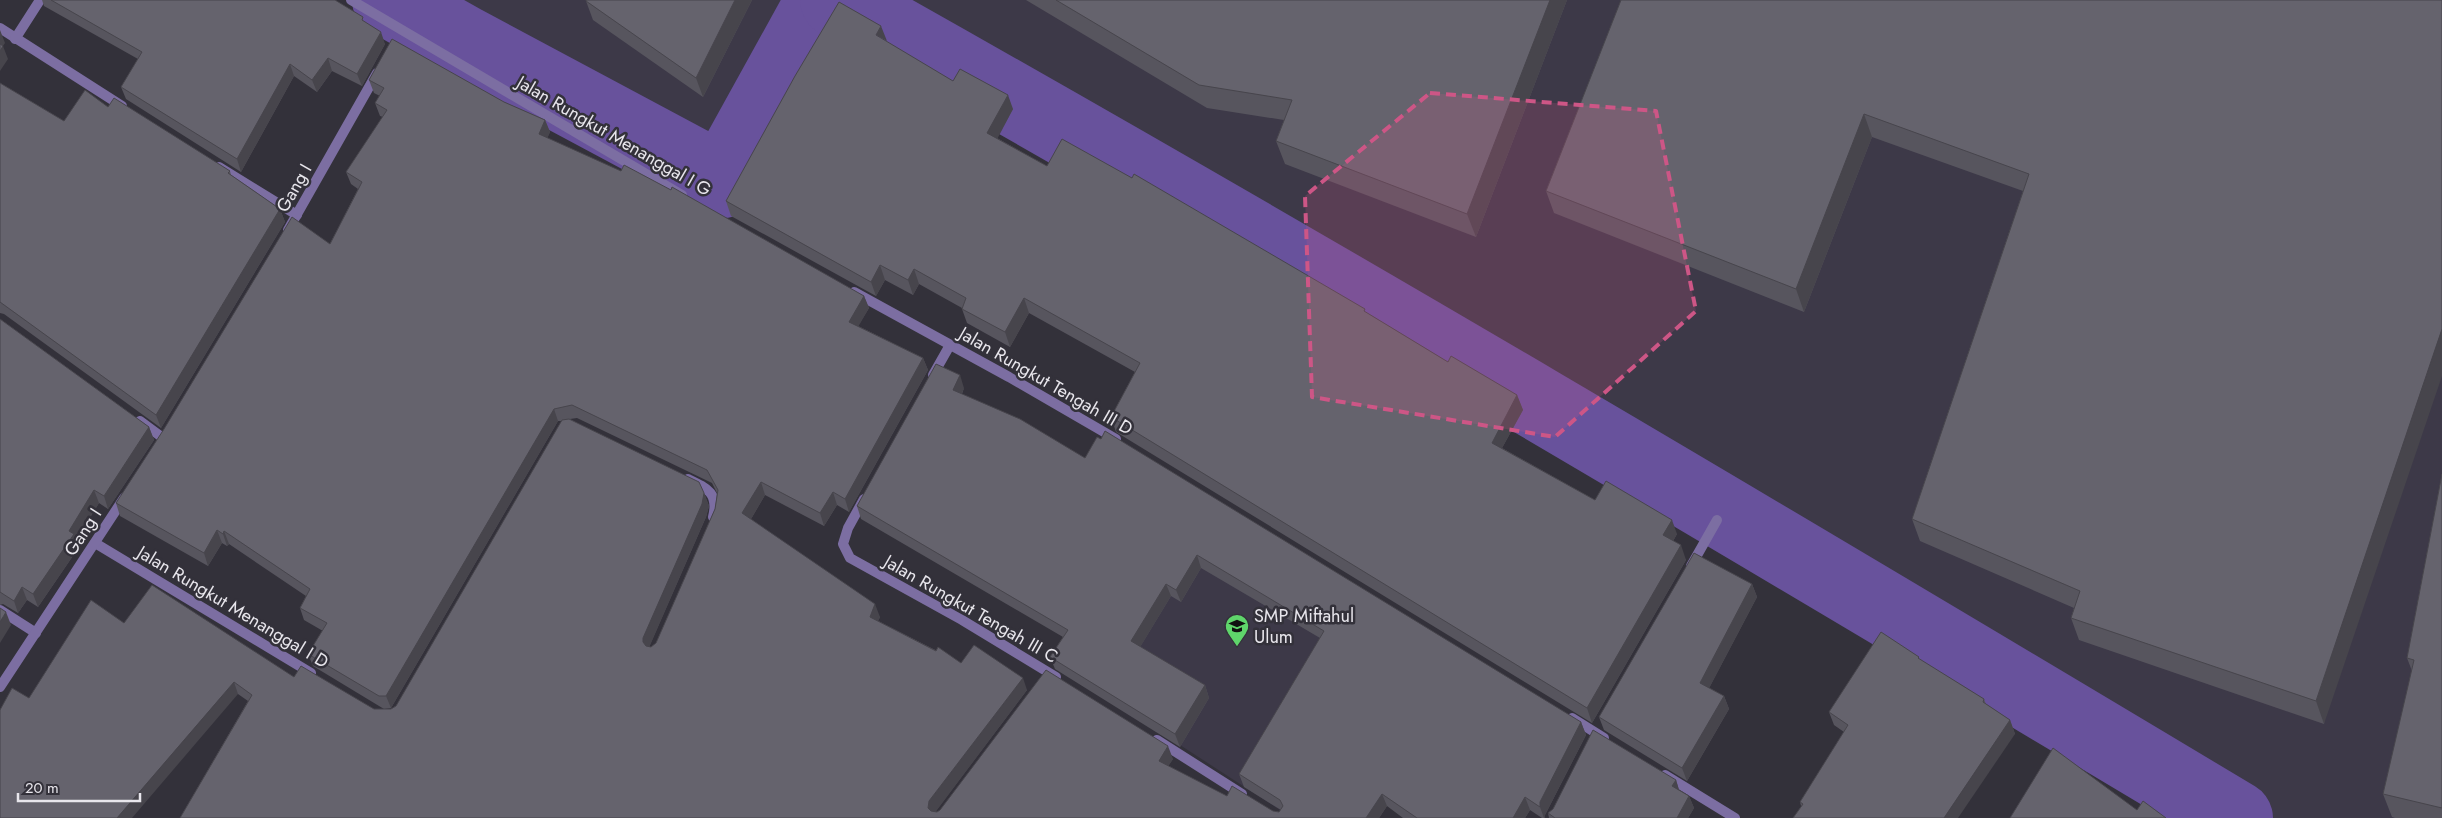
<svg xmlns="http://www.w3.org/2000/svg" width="2442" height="818" viewBox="0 0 2442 818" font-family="Jost,sans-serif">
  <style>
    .built { fill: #3d3948 }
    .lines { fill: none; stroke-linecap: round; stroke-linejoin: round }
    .river { stroke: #68529c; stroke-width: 74 }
    .street { stroke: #7c6ea2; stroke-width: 10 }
    .wall { fill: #57555e; fill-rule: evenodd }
    .shaded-wall { fill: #47454c }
    .building { fill: #65636d; stroke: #47454c }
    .marked { fill: #cd5686; fill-opacity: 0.2; stroke: #cd5686; stroke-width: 4; stroke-dasharray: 10 6; stroke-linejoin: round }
    .labels { text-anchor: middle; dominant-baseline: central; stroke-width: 5; stroke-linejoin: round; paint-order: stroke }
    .street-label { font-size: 18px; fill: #e8e6ec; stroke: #33313a }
    .poi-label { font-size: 18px; fill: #e8e6ec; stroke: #33313a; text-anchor: start }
  </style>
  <rect width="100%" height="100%" fill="#33313a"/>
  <g class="built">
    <polygon points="440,0 805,0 725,164"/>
    <polygon points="885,0 2442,0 2442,818 2250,818"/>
    <polygon points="1179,489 1359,592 1291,817 1069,673"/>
  </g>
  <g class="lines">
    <g class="river">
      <polyline points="389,0 465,43 723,181 823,0"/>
      <path d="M837,0C1308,264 1773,541 2236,818"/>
    </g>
    <g class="street">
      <polyline points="351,0 682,195"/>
      <polyline points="0,28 122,106"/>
      <polyline points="15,39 40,0"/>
      <polyline points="219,167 297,215"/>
      <polyline points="288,230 377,73"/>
      <polyline points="854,292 1009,377 1116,439"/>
      <polyline points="933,375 950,345"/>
      <polyline points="140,421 163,438"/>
      <path d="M688,479C707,488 719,493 713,517"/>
      <polyline points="864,499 848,528 843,544 850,558 962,620 1056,677"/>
      <polyline points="95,543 311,673"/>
      <polyline points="1691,566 1717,520"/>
      <polyline points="0,610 36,633"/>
      <polyline points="0,687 124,498"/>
      <polyline points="1572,718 1604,738"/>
      <polyline points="1157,740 1242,794"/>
      <polyline points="1665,775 1735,818"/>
    </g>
  </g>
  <g class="wall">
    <polygon points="42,0 335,0 365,22 385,44 362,86 332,71 317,92 294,76 241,172 126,99 121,87 138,59 44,6"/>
    <polygon points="752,0 703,97 593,20 586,1"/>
    <polygon points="1026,0 1567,0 1476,237 1285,164 1276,141 1284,120 1207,108"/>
    <polygon points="1621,0 2442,0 2324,724 2079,640 2071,618 2074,608 1920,541 1912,519 2023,191 1872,137 1804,312 1554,213 1546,191"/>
    <path d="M369,80L504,102L545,120L550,132L547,138L864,296L869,308L858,326L923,358L928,370L849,512L837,505L824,526L765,495L751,519L880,617L878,621L961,663L1027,690L935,812L1173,759L1168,766L1227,796L1273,811L1279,812L1281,810L1244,787L1239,774L1320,638L1201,568L1181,602L1171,596L1140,647L1205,685L1209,698L1180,747L1055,669L1050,657L1063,637L861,519L857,506L964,388L962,394L1085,458L1581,722L1586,735L1545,815V818H1542L1530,810L1525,818H1403L1387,806L1379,818H180L248,701L238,694L29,698L124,623L294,677L374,709H391L396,706L562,421H558L391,708L384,709L313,666L308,654L323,631L304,620L300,608L306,596L229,544L227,546L222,543L208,566L120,516L116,503L330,244L358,189L351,184L346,172L383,117L380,116L375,103L380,96L374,93ZM577,418L712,483L717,493L715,509L656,643L651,647H649L706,517L709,506L704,493L570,419Z"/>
    <polygon points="953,81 1013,109 997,138 1047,166 1367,313 1448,362 1517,395 1523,410 1502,448 1595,500 1677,534 1673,541 1686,560 1592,723 1116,432 1111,417 1135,372 1029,313 1010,347 967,323 962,309 962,308 919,284 913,295 885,280 876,296 731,216 726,201"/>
    <polygon points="0,83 64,121 108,107 230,171 231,175 280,209 285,222 161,428 4,314 0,313"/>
    <polygon points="0,319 149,427 154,440 108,509 99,503 76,540 79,547 38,607 27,600 18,613 3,604 0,605"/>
    <polygon points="2442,474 2442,818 2395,818 2392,817 2383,794 2412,671 2407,658"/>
    <polygon points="1752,584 1757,597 1709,688 1724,696 1729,709 1687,781 1604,730 1599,717"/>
    <polygon points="1920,660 1984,699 1986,704 2010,720 2015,734 1801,806 1800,802 1844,732 1834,725 1829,712"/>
    <polygon points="1676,780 1679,790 1689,796 1694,808 1688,818 1549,818 1548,813 1553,809"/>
  </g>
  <g class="shaded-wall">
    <polygon points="735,0 752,0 703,97 696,78"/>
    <polygon points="1550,0 1567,0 1476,237 1467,214"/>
    <polygon points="881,26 887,41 876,35"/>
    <polygon points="0,30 5,43 3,46 8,59 0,71"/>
    <polygon points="381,32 385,44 362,86 357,74"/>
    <polygon points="328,58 332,71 317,92 312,80"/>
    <polygon points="290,64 294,76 241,172 237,159"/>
    <polygon points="1008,95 1013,109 993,147 987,133"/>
    <polygon points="1864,114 1872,137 1804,312 1796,289"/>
    <polygon points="545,120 550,132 544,146 539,134"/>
    <polygon points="280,209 285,222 161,428 156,415"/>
    <polygon points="880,265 885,280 876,296 871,282"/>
    <polygon points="914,269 919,284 913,295 908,280"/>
    <polygon points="864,296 869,308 854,334 849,322"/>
    <polygon points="1024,298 1029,313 1010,347 1005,332"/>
    <polygon points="2442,329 2442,376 2324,724 2316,701"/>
    <polygon points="923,358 928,370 849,512 845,499"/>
    <polygon points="960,375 964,388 958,403 953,390"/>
    <polygon points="1517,395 1523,410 1497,457 1492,443"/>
    <polygon points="554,409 558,421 391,708 386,696"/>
    <polygon points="149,427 154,440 108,509 104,496"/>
    <polygon points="761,482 765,495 747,526 742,513"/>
    <polygon points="94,490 99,503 76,540 79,547 38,607 33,594 69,531"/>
    <polygon points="833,492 837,505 824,526 820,513"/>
    <polygon points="704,493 709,506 706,517 648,650 643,642 643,638"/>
    <polygon points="1672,520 1677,534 1668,550 1663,535"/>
    <polygon points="217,530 222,543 208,566 204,553"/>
    <polygon points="224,531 229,544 227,546 223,534"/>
    <polygon points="1681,545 1686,560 1592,723 1587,708"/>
    <polygon points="1197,555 1201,568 1181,602 1176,590"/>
    <polygon points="1166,584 1171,596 1136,654 1131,641"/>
    <polygon points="1752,584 1757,597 1705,696 1700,683"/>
    <polygon points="22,587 27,600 18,613 14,601"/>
    <polygon points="875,604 880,617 874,630 870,617"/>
    <polygon points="6,612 11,625 0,643 0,622"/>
    <polygon points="1023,678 1027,690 934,814 928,808 929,801"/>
    <polygon points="234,682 238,694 132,818 117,818"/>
    <polygon points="1205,685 1209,698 1180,747 1175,734"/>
    <polygon points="1724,696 1729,709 1687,781 1682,768"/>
    <polygon points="2010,720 2015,734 1958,818 1944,818"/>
    <polygon points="1581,722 1586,735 1545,815 1545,818 1544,818 1540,807 1540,802"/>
    <polygon points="1168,746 1173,759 1164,773 1159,761"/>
    <polygon points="1676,780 1680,793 1672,786"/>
    <polygon points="1382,794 1387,806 1379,818 1366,818"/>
    <polygon points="1689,796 1694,808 1688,818 1677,818"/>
    <polygon points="1525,797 1530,810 1525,818 1513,818"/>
  </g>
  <g class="building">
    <polygon points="51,0 335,0 363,17 362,20 381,32 357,74 328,58 312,80 290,64 237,159 121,87 142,52"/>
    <polygon points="586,0 735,0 696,78 586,1"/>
    <polygon points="1056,0 1550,0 1467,214 1276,141 1292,100 1199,85"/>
    <polygon points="1621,0 2442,0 2442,329 2316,701 2071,618 2080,591 1912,519 2029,174 1864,114 1796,289 1546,191"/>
    <polygon points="839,2 881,26 876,35 953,81 960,69 1008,95 987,133 1047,166 1062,139 1132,178 1134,174 1365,309 1364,311 1448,362 1451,356 1517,395 1492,443 1595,500 1606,481 1672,520 1663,535 1681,545 1587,708 1111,417 1140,363 1024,298 1005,332 962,309 966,298 914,269 908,280 880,265 871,282 726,201 795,76"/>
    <polygon points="392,39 504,102 545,120 539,134 621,171 624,165 671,190 672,187 864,296 849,322 923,358 845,499 833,492 820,513 761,482 742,513 875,604 870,617 936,651 938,647 961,663 974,645 1023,678 929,801 928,808 931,811 937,812 940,810 1046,670 1168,746 1159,761 1227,796 1232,786 1273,811 1279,812 1283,806 1280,800 1239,774 1324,631 1197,555 1176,590 1166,584 1131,641 1205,685 1175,734 1050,657 1068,630 857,506 936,364 960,375 953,390 1020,419 1085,458 1097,437 1101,439 1105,431 1581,722 1540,802 1540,807 1525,797 1513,818 1417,818 1382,794 1366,818 180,818 252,695 234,682 117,818 0,818 0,710 12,688 29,698 91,600 124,623 152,585 294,677 301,666 374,709 391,709 396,706 562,420 569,419 699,482 704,493 702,504 643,638 643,642 646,646 651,647 656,643 715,509 718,490 707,470 572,405 554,409 386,696 379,696 308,654 327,623 300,608 310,589 224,531 223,534 217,530 204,553 116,503 164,429 292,217 330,244 362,182 346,172 387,110 375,103 384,88 369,80"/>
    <polygon points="0,44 3,46 0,51"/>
    <polygon points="0,83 64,121 85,90 108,107 114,98 230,171 228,173 280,209 156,415 0,302"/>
    <polygon points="0,319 149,427 104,496 94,490 69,531 74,534 33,594 22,587 14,601 0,592"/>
    <polygon points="2442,474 2442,808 2383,794 2414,660 2407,658"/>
    <polygon points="1694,553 1752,584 1700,683 1724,696 1682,768 1599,717"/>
    <polygon points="0,608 6,612 0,622"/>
    <polygon points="1881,632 1919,657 1918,658 1984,699 1983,702 2010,720 1944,818 1793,818 1803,804 1800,802 1848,725 1829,712"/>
    <polygon points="1593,730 1676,780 1672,786 1689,796 1677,818 1555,818 1548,813 1553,809"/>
    <polygon points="2053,748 2137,810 2143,801 2166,818 2010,818"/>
  </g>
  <path class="marked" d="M1430,93L1656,111L1696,311L1555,437L1312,397L1305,196Z"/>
  <defs>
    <g id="school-pin" transform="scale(1.25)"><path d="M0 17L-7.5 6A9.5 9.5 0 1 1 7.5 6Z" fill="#5fd56b" stroke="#33313a"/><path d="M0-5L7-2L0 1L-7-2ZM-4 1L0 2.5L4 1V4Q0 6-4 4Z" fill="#111"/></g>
  </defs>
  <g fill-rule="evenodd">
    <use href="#school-pin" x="1237" y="626"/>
  </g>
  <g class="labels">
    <g class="street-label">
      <text transform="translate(614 136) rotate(30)">Jalan Rungkut Menanggal I G</text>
      <text transform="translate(294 188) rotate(-60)">Gang I</text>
      <text transform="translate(1046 381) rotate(30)">Jalan Rungkut Tengah III D</text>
      <text transform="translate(83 532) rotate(-57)">Gang I</text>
      <text transform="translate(233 607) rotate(31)">Jalan Rungkut Menanggal I D</text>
      <text transform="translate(971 609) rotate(30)">Jalan Rungkut Tengah III C</text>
    </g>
    <g class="poi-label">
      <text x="1254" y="616">SMP Miftahul<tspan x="1254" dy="21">Ulum</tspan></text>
    </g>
  </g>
  <path d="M18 793v8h122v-8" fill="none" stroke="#e8e6ec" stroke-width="2.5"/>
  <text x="25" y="793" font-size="15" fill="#e8e6ec" stroke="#33313a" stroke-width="4" paint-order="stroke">20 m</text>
</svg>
